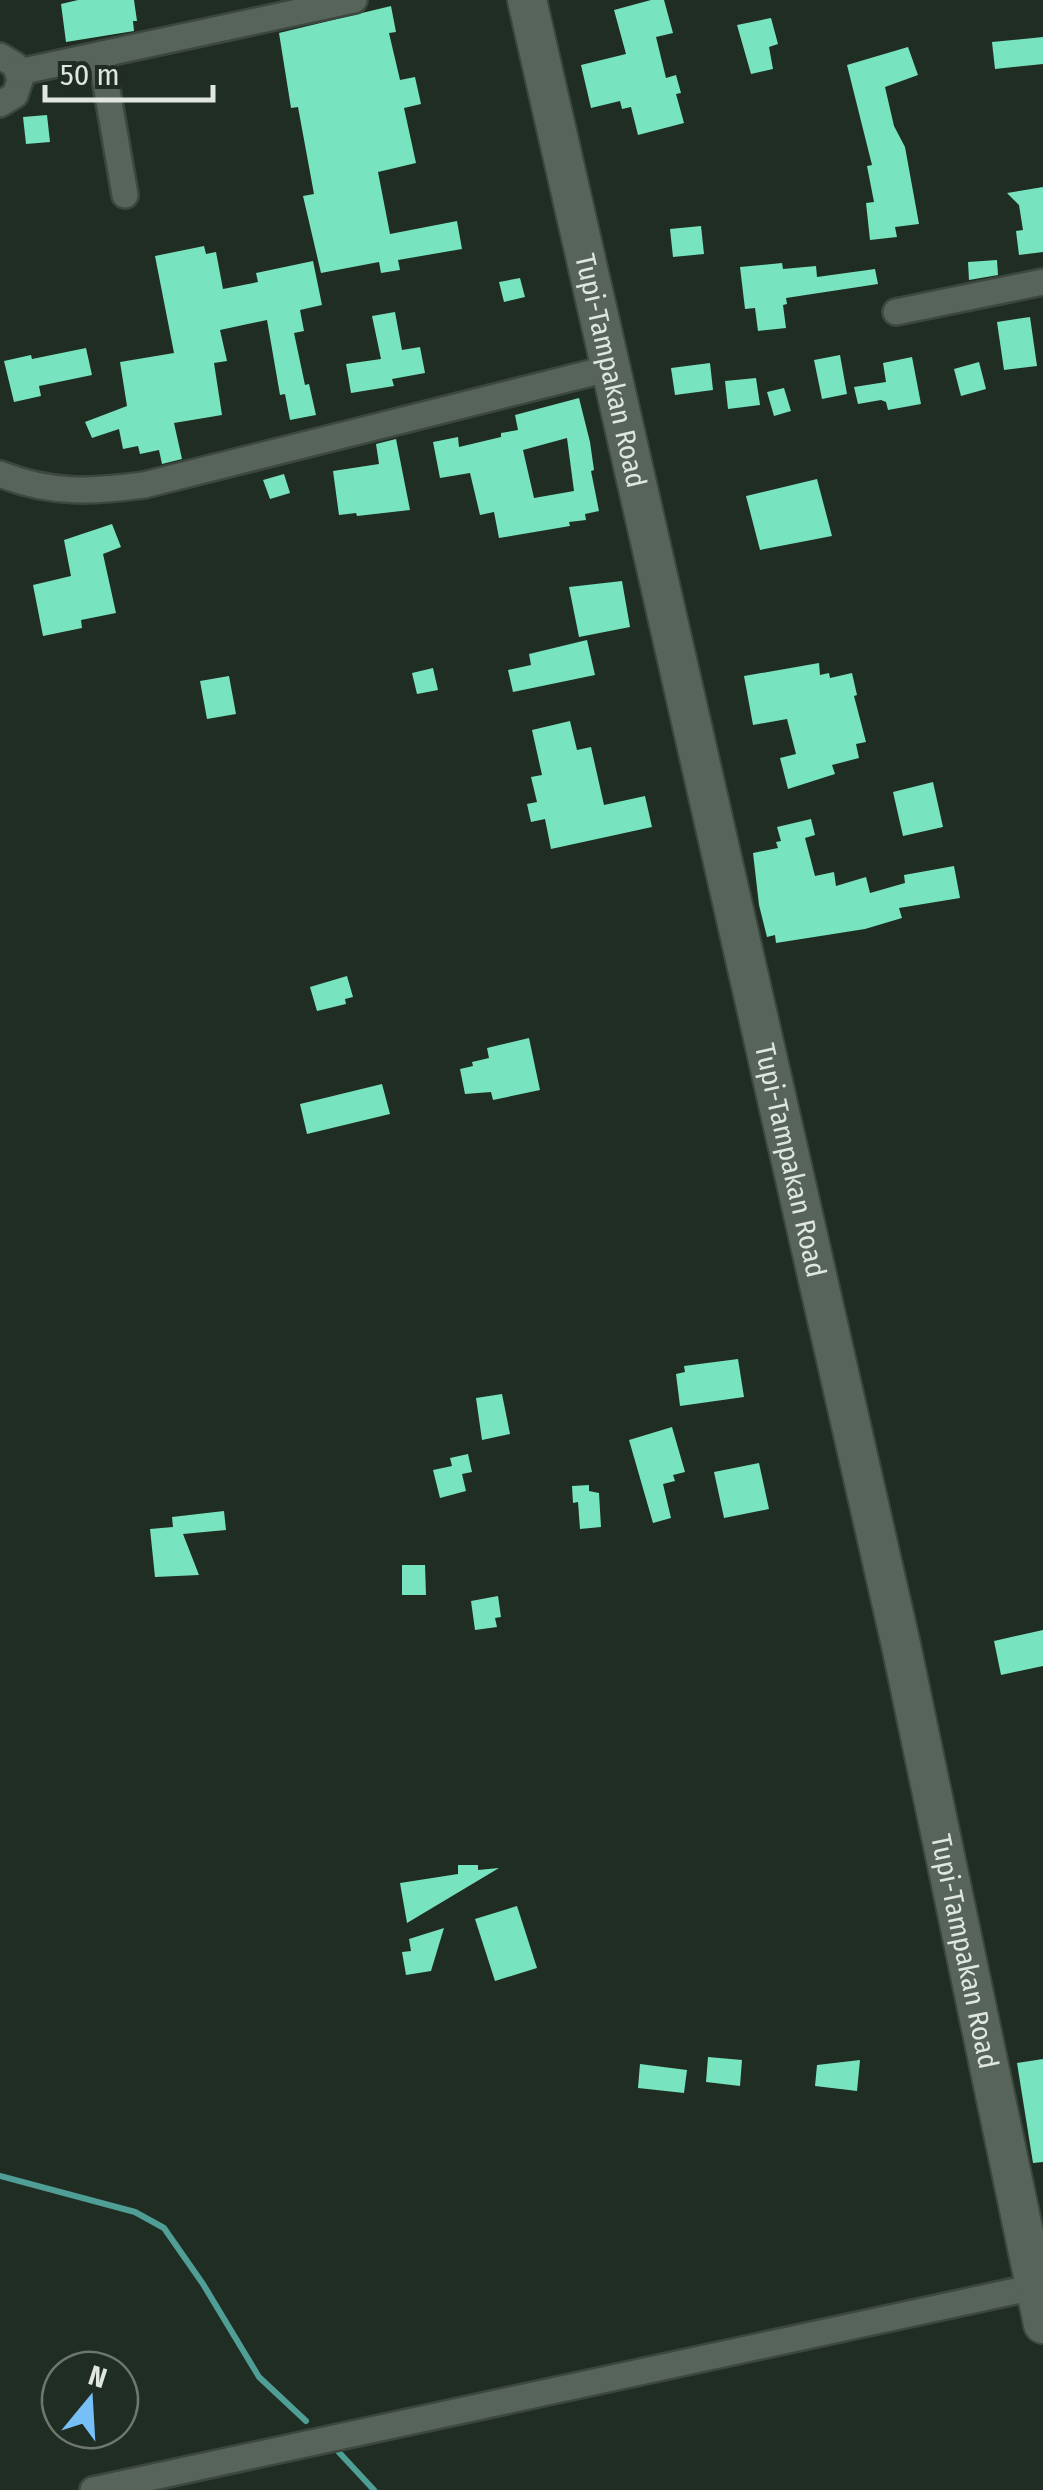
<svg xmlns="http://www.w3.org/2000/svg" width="1043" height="2490" viewBox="0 0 1043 2490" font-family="'Fira Sans Condensed',sans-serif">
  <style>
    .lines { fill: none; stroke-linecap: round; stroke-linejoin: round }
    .stream { stroke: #4f9f97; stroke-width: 6 }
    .building { fill: #78e3bf; fill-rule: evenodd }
    .minor-casing { stroke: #3c473f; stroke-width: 30 }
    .secondary-casing { stroke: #3c473f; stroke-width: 42 }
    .minor { stroke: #576459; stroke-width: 25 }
    .secondary { stroke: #576459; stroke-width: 38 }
    .labels { text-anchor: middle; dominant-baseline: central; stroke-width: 10; stroke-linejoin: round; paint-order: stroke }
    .street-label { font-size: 28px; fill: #dfe7e0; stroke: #202d23 }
  </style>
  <rect width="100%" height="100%" fill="#202d23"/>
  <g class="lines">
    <g class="stream">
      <polyline points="0,2176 135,2212 164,2228 203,2284 259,2377 306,2421"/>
      <polyline points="334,2447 374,2490"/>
    </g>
  </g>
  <g class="building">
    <polygon points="78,0 134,0 137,21 133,21 134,31 66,42 61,4"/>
    <polygon points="651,0 664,0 673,33 656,37 666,78 676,75 681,93 676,94 684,123 638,135 631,107 622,109 620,101 591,108 581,65 626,54 614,10"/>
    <polygon points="391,6 396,32 389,33 400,80 415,77 421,104 404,108 416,163 378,172 390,234 457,221 462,249 398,260 400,270 381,273 379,262 321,273 303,196 314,194 298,107 291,108 279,33"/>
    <polygon points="771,18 778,44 769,47 773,69 751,74 737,25"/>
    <polygon points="1043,37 1043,64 995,69 992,42"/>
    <polygon points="908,47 918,75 885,87 894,126 905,147 919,224 895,227 897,237 870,240 866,203 874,202 867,166 872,165 847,65"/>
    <polygon points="47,115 50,142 26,144 23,117"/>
    <polygon points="1043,187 1043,252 1019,255 1016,231 1023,230 1019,205 1007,193"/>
    <polygon points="701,226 704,254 673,257 670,229"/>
    <polygon points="204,246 206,254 216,252 223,289 258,282 256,273 313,261 322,305 300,310 304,331 294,333 305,385 309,384 316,415 290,420 285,394 280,395 267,320 220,330 227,361 214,363 222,415 174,423 182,459 162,464 159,450 140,454 138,446 123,449 119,429 92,438 85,422 127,406 120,362 174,353 155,256"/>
    <polygon points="997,260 998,275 969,280 968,262"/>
    <polygon points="782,263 783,269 816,266 817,277 875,269 878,284 786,298 787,304 783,305 786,328 758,331 755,308 745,309 740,267"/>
    <polygon points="520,278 525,297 504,302 499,282"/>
    <polygon points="395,312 402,350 420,347 425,373 392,379 394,386 351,393 346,364 381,359 372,316"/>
    <polygon points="1030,317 1037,366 1004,370 997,322"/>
    <polygon points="86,348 92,375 39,386 41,396 14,402 4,361 31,355 32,359"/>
    <polygon points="840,355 847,394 822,399 814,360"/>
    <polygon points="912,357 921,404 888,410 886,402 881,400 858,404 854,387 886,382 883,363"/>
    <polygon points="979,362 986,389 961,396 954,369"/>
    <polygon points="710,363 713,390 675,395 671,368"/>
    <polygon points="756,378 760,405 728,409 725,381"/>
    <polygon points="784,388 791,411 774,416 767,392"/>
    <path d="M579,398L590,442L594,470L591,471L599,511L585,514L586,520L569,522L570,526L499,538L494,512L480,515L470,473L440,478L433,442L458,437L459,447L501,437V433L518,430L515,415ZM567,438L574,491L534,498L523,450Z"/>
    <polygon points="396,439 410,510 357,516 356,513 339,515 333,471 379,464 376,444"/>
    <polygon points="284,474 290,493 270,499 263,480"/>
    <polygon points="817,479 832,536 760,550 746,496"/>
    <polygon points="112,524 121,547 103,554 116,613 81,620 82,628 43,636 33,585 71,576 64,540"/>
    <polygon points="622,581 630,627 579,637 569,587"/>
    <polygon points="587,640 595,675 513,692 508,670 531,665 529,654"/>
    <polygon points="819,663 820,675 829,673 830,678 852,673 857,695 854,696 866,742 856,744 859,758 832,765 835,774 788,789 780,758 796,754 787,719 753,725 744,676"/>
    <polygon points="433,668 438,690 417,694 412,673"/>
    <polygon points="229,676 236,714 207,719 200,681"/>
    <polygon points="570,721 577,750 591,747 604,805 645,796 652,827 551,849 545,819 531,822 527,804 537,802 531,777 542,775 532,730"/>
    <polygon points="933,782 943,827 903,836 893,792"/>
    <polygon points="811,819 815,835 805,838 815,876 834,872 836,886 866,877 870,893 905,883 904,875 954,866 960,898 899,908 902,918 865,929 776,943 775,935 767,937 759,905 753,853 778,848 776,842 781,841 777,827"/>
    <polygon points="347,976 353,997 345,999 346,1004 317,1011 310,987"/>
    <polygon points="529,1038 540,1090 493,1100 491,1092 465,1094 460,1069 473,1066 472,1062 489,1058 487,1048"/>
    <polygon points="382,1084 390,1114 307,1134 300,1104"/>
    <polygon points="738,1359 744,1397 680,1406 676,1374 685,1372 684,1366"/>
    <polygon points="502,1394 510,1434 482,1440 476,1398"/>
    <polygon points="672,1427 685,1472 673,1475 675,1481 663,1484 671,1518 653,1523 629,1440"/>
    <polygon points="468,1454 472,1472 462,1474 466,1491 440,1498 433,1470 452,1466 450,1458"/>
    <polygon points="759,1463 769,1509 724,1518 714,1472"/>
    <polygon points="589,1485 589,1491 599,1493 601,1527 580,1529 578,1502 573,1503 572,1486"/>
    <polygon points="224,1511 226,1530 183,1534 199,1575 155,1577 150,1529 173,1527 172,1517"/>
    <polygon points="402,1565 425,1565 426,1595 402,1595"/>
    <polygon points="498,1596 501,1617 495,1618 497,1627 475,1630 471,1601"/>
    <polygon points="1043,1630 1043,1666 1001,1675 994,1641"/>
    <polygon points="458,1865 478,1865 478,1870 499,1868 407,1923 400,1883 458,1874"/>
    <polygon points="517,1906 537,1968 495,1981 475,1919"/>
    <polygon points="444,1928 431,1971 406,1975 402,1952 411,1951 409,1939"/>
    <polygon points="708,2057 742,2060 740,2086 706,2082"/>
    <polygon points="1043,2059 1043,2162 1033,2163 1017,2063"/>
    <polygon points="860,2060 857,2091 815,2086 817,2065"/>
    <polygon points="640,2064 687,2070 684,2093 638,2088"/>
  </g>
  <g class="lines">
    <g class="minor-casing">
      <g id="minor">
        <polyline points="101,55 125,195"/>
        <polyline points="0,56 15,65 20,80 15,95 0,104"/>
        <polyline points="19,72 354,0"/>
        <polyline points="896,312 1043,282"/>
        <path d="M0,474C50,494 92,492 144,485L611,368"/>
        <polyline points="93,2490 1034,2287"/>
      </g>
    </g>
    <g class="secondary-casing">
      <g id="secondary">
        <path id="s1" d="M527,0L901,1645L1043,2324"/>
      </g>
    </g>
    <use href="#minor" class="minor"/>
    <use href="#secondary" class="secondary"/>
  </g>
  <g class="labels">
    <g class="street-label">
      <text stroke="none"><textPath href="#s1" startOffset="380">Tupi-Tampakan Road</textPath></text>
      <text stroke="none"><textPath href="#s1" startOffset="1190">Tupi-Tampakan Road</textPath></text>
      <text stroke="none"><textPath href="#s1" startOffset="2000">Tupi-Tampakan Road</textPath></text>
    </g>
  </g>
  <g transform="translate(90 2400) rotate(18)"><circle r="48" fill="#202d23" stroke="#6c776f" stroke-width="2.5"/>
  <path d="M0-8L18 38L0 25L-18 38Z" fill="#77bff7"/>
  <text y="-15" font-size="28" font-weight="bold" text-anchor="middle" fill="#dfe7e0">N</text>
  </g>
  <path d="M45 85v15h168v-15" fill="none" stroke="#dfe7e0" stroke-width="5"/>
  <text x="60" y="85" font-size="30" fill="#dfe7e0" stroke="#202d23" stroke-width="8" paint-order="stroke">50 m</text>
</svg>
